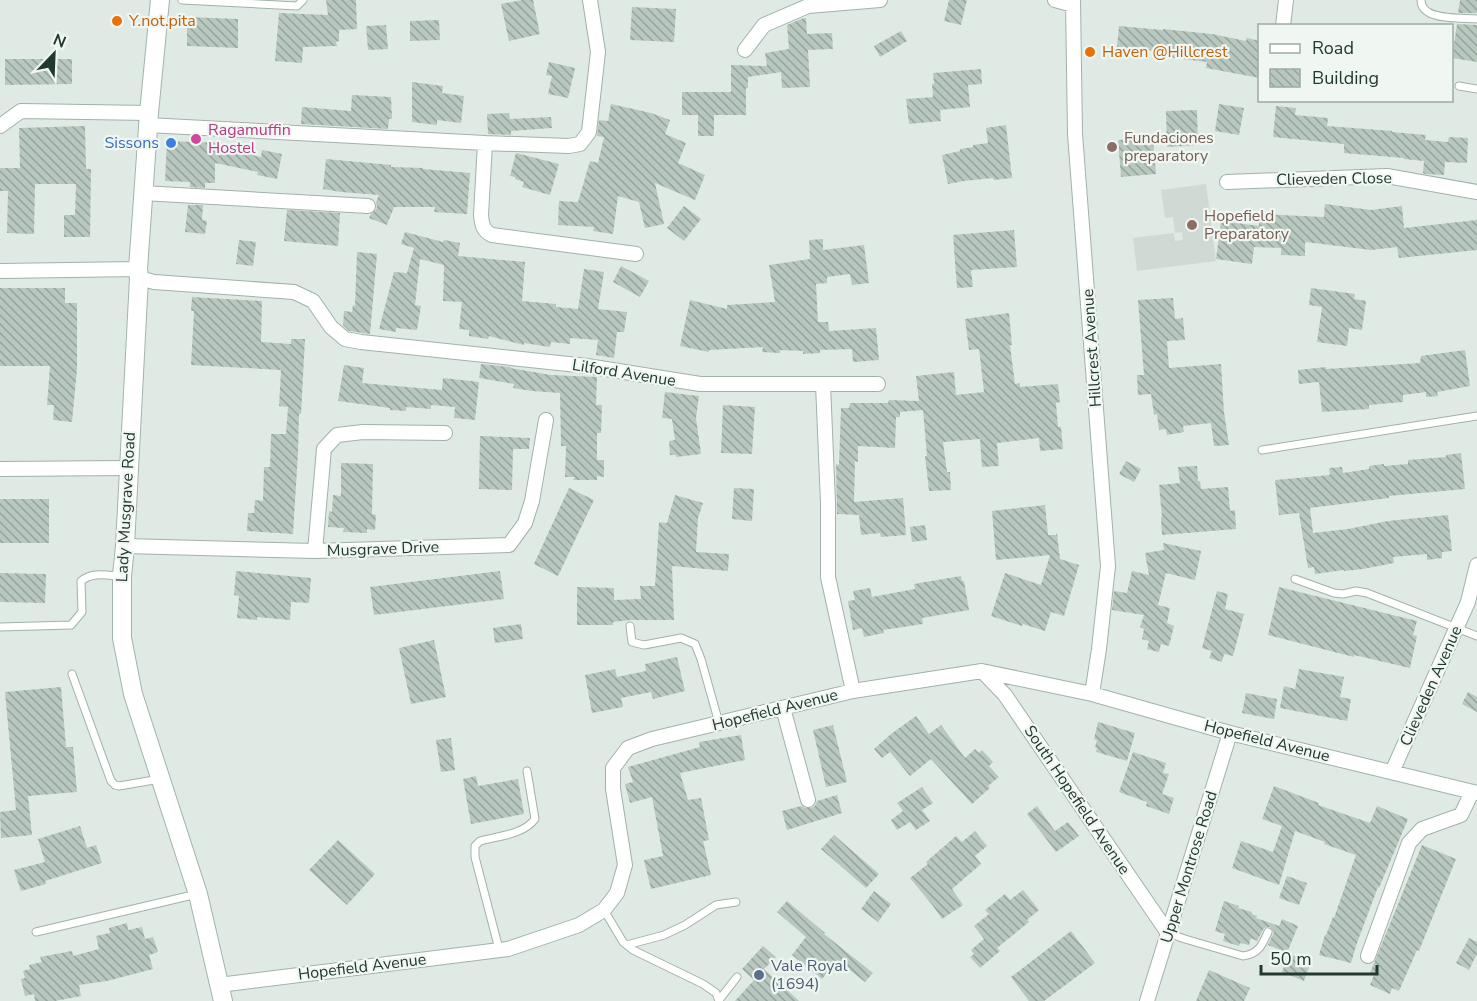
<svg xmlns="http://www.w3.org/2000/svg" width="1477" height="1001" font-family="'Nunito Sans',sans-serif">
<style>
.built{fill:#cedad3}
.building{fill:url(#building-back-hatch)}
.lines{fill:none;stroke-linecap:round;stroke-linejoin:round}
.service-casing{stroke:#a3b1aa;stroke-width:9}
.minor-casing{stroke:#a3b1aa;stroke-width:16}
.secondary-casing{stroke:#a0b5aa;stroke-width:20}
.service{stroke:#fff;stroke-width:7}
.minor{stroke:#fff;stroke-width:14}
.secondary{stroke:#fff;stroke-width:18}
.food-dot{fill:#e8710a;stroke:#f0f7f2;stroke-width:2}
.hotel-dot{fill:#d1479c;stroke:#f0f7f2;stroke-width:2}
.shop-dot{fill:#3f7fe0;stroke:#f0f7f2;stroke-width:2}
.education-dot{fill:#8d6e63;stroke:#f0f7f2;stroke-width:2}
.service-dot{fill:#5c6f8a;stroke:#f0f7f2;stroke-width:2}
.labels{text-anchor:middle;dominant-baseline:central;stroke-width:4.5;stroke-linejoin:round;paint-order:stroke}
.food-label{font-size:16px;fill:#c56008;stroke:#f0f7f2;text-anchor:start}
.hotel-label{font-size:16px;fill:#b23c85;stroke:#f0f7f2;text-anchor:start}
.education-label{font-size:16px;fill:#785e54;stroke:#f0f7f2;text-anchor:start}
.shop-label{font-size:16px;fill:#366cbe;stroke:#f0f7f2;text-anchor:end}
.street-label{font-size:16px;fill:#22392f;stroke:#f0f7f2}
.service-label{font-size:16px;fill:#4e5e75;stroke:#f0f7f2;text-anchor:start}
</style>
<defs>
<pattern id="building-back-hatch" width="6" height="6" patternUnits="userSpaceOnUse" patternTransform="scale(1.5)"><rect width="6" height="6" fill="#b8c8bf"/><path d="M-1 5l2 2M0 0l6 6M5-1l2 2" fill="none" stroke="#95a39c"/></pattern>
</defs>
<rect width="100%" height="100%" fill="#e0eae4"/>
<path class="built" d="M1206 184 1216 261 1137 271 1133 238 1174 233 1175 241 1183 240 1182 232 1175 233 1173 217 1165 218 1161 190Z"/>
<path class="building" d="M326 0H356L357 29 339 30V41L336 42 337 46 303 47 302 63 275 61 279 13 328 15Z
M522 0H533L540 34 509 41 501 4Z
M949 0H967L961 25 944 21Z
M1460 0H1477V13H1458Z
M632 7 676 9 674 42 630 40Z
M187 17 238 19V48L187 46Z
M806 18 807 34 832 33 833 49 808 50 810 87 782 88 781 72 748 77V88H746V115H714V136H698V115H682V92H731V65L767 66 765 53 789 49 787 25 801 19Z
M439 20 440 40 410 41V21Z
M1457 24 1477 25V62L1452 58Z
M386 25 388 49 368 50 366 26Z
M1119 26 1163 30V29L1212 34 1246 41 1247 38 1260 41V78L1206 68 1207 62 1159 56 1160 52 1117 47Z
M901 31 907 41 880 57 874 46Z
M5 59H72V84L5 85Z
M549 62 575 68 568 98 548 94 552 76 546 75Z
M981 69 982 84 968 85 970 107 940 110 941 121 909 124 906 99 933 97 932 84H934L933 73Z
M412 82 443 86 442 93 464 96 461 123 437 120V125L412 122Z
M352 95 391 97 392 119H389L388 129 301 124 302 107 351 111Z
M611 104 651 113 670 120 665 134 686 143 678 163 705 175 695 200 655 183 664 224 645 228 639 202 618 196 613 234 593 231 594 227 558 225 559 201 578 202 590 161 598 163 604 137 597 136 599 120 608 121Z
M1219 104 1244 108 1239 135 1215 131Z
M1276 106 1296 108 1295 115 1328 118 1327 126 1392 131V132L1426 135 1425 140 1448 142 1449 137 1468 138 1467 163 1445 162 1444 175 1425 174 1423 173 1424 161 1404 159V158L1344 153V144L1273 137Z
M1197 110 1198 145 1167 147 1166 111Z
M509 113 510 119 551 117 552 128 511 131V135L488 134 487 114Z
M1006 125 1012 178 994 180 993 178 964 181 948 184 942 155 960 151V149L973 147V145L988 143 986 128Z
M85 126 86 169H91L90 237H64V215H75L76 184H35L34 234 7 233 8 191H0V168H20L19 128Z
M1153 138 1156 174 1121 177 1118 140Z
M167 141 222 143V148L261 157 262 150 282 154 277 179 257 175 258 172 215 163V183H205V188L190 187V182L165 181Z
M516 153 559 164 550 195 522 187 524 182 515 179V177L510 176Z
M326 159 391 165V167L423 168V169L470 173 467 214 434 212 435 207H394L387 225 369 218 371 214 376 210 377 206 376 202 379 195 341 192 323 189Z
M1325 204 1371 210 1402 206 1404 228 1477 220V250L1399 258 1397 247 1371 250 1305 242V256L1281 255V248L1254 247 1252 264 1216 259 1221 221 1259 226V214L1324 217Z
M188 205H203L202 220 207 221 205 234 185 232Z
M684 206 701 219 684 241 667 228Z
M287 210 340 213 338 246 284 241Z
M1014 230 1017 267 971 270 973 287 957 288 953 235Z
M405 232 443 242 444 240 460 243 458 256 525 262 522 301 556 304V307L578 309 584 269 604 272 598 309 627 312 624 332H617L614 358 596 355 598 340 570 338V344L551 342 550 347 524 343V345L489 336 488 339 469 336V330L459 329 462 302 443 301 444 265 420 259 415 305 421 306 417 330 396 328V332L379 329 394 272 407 273 414 248 401 244Z
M823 239V250L864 245 869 283 852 285 850 274 827 277V283L816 284 818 322H828L829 331 876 328 879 360 853 362 852 349 820 350V353L803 354V351L780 350V353L762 352 763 347 709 350V352L680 346 690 300 727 309V305L775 302 769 265 810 259 809 240Z
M239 240 256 242 253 266 236 264Z
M357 252 377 254 370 334 349 331 343 325 344 311 352 312 353 305 355 306Z
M621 266 649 281 640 297 613 282Z
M0 288H65V303H77V369L72 422 53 420 54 405H47L50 366H0Z
M1311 288 1355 294 1354 299 1366 301 1362 330 1349 328 1347 346 1317 342 1322 307 1309 305Z
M192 297 262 301 261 342 291 344V339H305L301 414H299L298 453 293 534 247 531 248 513H254L255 500 263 501 264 467H270L271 434H286L288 407 279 406 281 370 191 365 194 311H191Z
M1173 298 1175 319 1183 318 1185 340 1167 341 1169 368 1221 364 1224 412 1229 445 1214 446 1211 423 1183 426 1184 432 1167 435 1166 429 1159 430 1157 414 1154 415 1151 394 1138 395 1137 375H1144L1138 300Z
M1009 313 1012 345H1010L1015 384 1020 383V387L1058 384 1060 402 1056 403 1058 427H1061L1063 449 1040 451 1039 438 997 443 999 466 982 467 980 439 943 442 947 472H950L951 490 929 491 925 456H927L923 410 900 412V417H896L895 448 858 446V462L855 461 854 502 903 498 906 535 881 537 880 533 861 535 859 515 837 514 836 464 839 465 841 408H849L850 403H888L889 400 919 401 916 376 954 372 956 395 984 392 979 349 969 350 965 319Z
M1465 350 1470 386 1437 392 1438 396 1426 397V392L1403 395V402L1369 405V409L1322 412 1319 382 1299 384 1298 370 1326 367V369L1420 363 1421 356Z
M481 364 511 367 510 368 551 375 597 377 596 405H602L601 433H597V460H604V477L597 476V480H573L575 477H565L566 446H561L560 393 532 391 513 388 514 384 479 378Z
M344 365 364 368 362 383 442 390 443 378 479 382 475 420 454 418 455 407 431 405V409L406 407V411L390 410V408L338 401Z
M665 392 699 396 696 418 701 454 676 457V455H670L669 441 675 440 672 419 662 418Z
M723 405 755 407 752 454 721 453Z
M480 436 530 438 529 449H513L512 490 479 489Z
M1461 453 1465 489 1389 496V498L1310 508 1313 533 1348 529 1388 521 1448 515 1452 551 1442 552V558L1427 560V554L1393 557 1394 563 1363 569 1344 571V570L1315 574 1314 567 1308 568 1299 513 1279 515 1275 480 1330 475 1329 468 1342 467 1343 473 1369 469V466L1384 464V466L1408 464V460L1446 457V455Z
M1126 461 1141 469 1134 482 1119 474Z
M341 463 373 464 372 514 376 515 375 530 367 529V533L343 532 344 528 328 527 329 511 332 512 333 495 341 496Z
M1197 466 1198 481H1200L1201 489 1228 487 1230 511 1235 510 1236 529 1162 535 1161 517H1162L1159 485 1180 483 1178 467Z
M569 488 594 500 558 576 534 564Z
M734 488 754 489 752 521 732 519Z
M675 495 703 503 698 518 696 552 729 554 728 571 672 566 674 620H630L613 622V625H577V587L614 588V600L641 599 640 586H655L659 522 667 523Z
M0 499H49V543H0Z
M1045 505 1048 535H1056L1057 533 1060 559 1079 565 1064 616 1051 612 1045 631 1023 624 1022 626 991 616 1005 573 1041 585 1050 555 996 560 992 511Z
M925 525 927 540 912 542 910 527Z
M1163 543 1201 551 1195 580 1166 573 1158 605 1170 608 1167 623 1174 626 1169 646 1161 644 1159 652 1147 649 1149 641 1142 639 1144 629 1140 627 1144 615 1112 610 1114 591 1127 593 1132 571 1149 575 1145 553 1164 550Z
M236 571 311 578 309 603 291 602 290 620 257 617V620L237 618 239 596 234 595Z
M500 571 504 599 374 615 370 587Z
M0 573 46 574 45 603 0 602Z
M961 576 962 581H964L969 610 922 618 923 624 883 630 884 633 864 637 862 628 853 630 848 601 855 600 853 591 870 588 872 597 915 589 914 584Z
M1279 587 1417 621 1413 635 1417 636 1410 668 1354 655V657L1268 635Z
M1217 591 1228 594 1225 609 1244 614 1233 656 1224 654 1222 662 1209 658 1212 651 1202 648Z
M521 624 523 639 495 643 493 628Z
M434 640 446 697 411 704 399 648Z
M677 657 685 691 653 699 651 692 621 698 623 707 592 713 585 675 615 669 617 677 646 671 645 664Z
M1299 669 1344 677 1340 697 1351 699 1347 721 1280 708 1284 686 1295 689Z
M61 687 66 747H73L77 792 28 796 32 835 1 838 0 812 16 810 5 692Z
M1468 692 1477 697V712L1462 704Z
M1246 693 1277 699 1274 719 1242 713Z
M916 716 929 734 941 725 965 758 975 749 979 753 982 750 993 762 989 766 999 777 988 786 990 788 972 804 931 759 910 776 890 752 882 758 874 749 891 734Z
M1098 722 1135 733 1127 761 1096 752 1097 748 1095 747 1097 740 1094 739Z
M833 725 847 782 826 787 813 730Z
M741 735 745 760 680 773 688 800 701 798 709 840 703 841 711 875 651 889 644 860 663 856 652 797 630 803 625 784 633 782 628 767 700 747 699 742Z
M451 738 455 770 441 772 436 740Z
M1133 752 1166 763 1163 773 1169 774 1162 794 1174 798 1169 814 1146 806 1147 802 1119 792Z
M476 776 478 786 518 779 524 814 471 824 463 779Z
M1274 786 1319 803 1318 805 1370 823 1377 806 1408 819 1379 888 1378 887 1357 943 1351 963 1319 955 1325 935H1326L1333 917 1334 918 1356 855 1324 844 1325 842 1295 831 1279 885 1232 868 1241 841 1273 852 1282 826 1262 819Z
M922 787 933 803 922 810 930 821 916 830 910 822 897 830 891 820 903 811 897 803Z
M837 795 842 813 787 830 782 811 801 806 805 808H811L815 806 817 801Z
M1037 806 1055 831 1068 822 1079 836 1056 852 1027 814Z
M80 826 87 848 96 845 102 863 45 881 46 884 21 891 14 870 45 862 38 839Z
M975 831 987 846 975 856 981 864 952 889 963 905 942 919 933 906 910 878 928 864 926 862 956 836 962 842Z
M834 835 879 874 866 888 821 849Z
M338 840 375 874 347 905 309 870Z
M1422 845 1456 859 1419 951 1417 950 1399 991 1392 988 1390 994 1370 985 1374 975 1370 973Z
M1287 876 1307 883 1299 905 1279 898Z
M1023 890 1039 910 1027 920 1029 922 997 948 1000 951 980 968 970 957 974 954 971 950 984 939 974 926 989 914 985 910 1005 894 1010 900Z
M874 891 891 904 878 922 861 909Z
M787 901 825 933 824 934 873 973 865 982 837 960 822 979 792 955 806 937 777 912Z
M1224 901 1239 906 1238 908 1252 912V914L1257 916 1256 918 1279 926 1282 919 1298 926 1287 953 1268 945 1274 932 1270 927 1264 928 1257 941 1251 938 1249 945 1240 943 1239 946 1223 941 1225 934 1215 931Z
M127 923 128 930 142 927 145 939 153 937 158 952 149 955 153 969 107 981 79 985 81 996 55 1001H35L34 994 25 996 21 979 25 978 23 971 30 969 29 965 42 962 40 957 72 951 73 956 99 949 96 936 110 933 109 928Z
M1071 931 1095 963 1044 1001H1029L1011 977Z
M1469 938 1477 942V954L1469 970 1456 963Z
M763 946 776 957 764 969 799 1001H735L754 980 742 969Z
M1289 954 1311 962 1304 981 1282 972Z
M1209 970 1250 988 1244 1001H1196Z"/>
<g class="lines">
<g class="service-casing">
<path id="service" d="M182 0 297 6 303 0
M1421 0C1421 5 1423 9 1428 12 1438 19 1464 18 1477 19
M1459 86 1477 89
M1262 450 1477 416
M1295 579 1334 593 1343 594 1356 591 1367 593 1477 636
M630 626 632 642 644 645 681 638 695 644 701 659 719 723
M0 627 71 625 82 612 81 581C92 572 105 575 120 576
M72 674 111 781 115 785 119 786 160 779
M604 910 623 942 633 950 703 984 716 993 719 1001
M36 932 197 894
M1168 933 1185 939 1243 956C1259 954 1262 945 1268 932
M627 945 664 935 685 925 716 905 736 902
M499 949 475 857V846L480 841C498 836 523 835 535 819L527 771
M719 1000 737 977"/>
</g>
<g class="minor-casing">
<path id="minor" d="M1055 0 1073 5
M1073 0 1075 134 1108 566 1099 649 1092 694
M1283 26 1286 0
M745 50 764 25 808 6 880 0
M148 125 485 143 569 146 580 144 589 132 598 52 590 0
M0 126 21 111 149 113
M485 143 481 215C482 225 483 231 492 235L636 254
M1227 182 1387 176 1477 192
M143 193 368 206
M0 271 138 269
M139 278 154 282 294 292 313 301 331 327 345 339 361 342 587 366 700 384H823L828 503V577L853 691
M823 384H878
M0 469 128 468
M125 546 315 551 509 545 525 523 532 501 546 420
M315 551 324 449 337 435 363 432 445 433
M982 671 1005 695 1168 933
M783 708 808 800
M1392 772 1468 602 1477 565
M1368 956 1409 843 1422 829 1461 815 1472 792
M219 985 508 949 579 925 604 910 617 893 625 865 613 789V768L628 748 652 739 853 691 982 671 1092 694 1230 733 1477 793
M1147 1001 1230 733"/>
</g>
<g class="secondary-casing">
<path id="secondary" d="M160 0 149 113 138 269 139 278 125 546 122 576V638L133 694 198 894 223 1001"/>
</g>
<use href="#service" class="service"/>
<use href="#minor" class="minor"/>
<use href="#secondary" class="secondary"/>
</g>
<g class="food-dot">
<circle cx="117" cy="21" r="6"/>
<circle cx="1090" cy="52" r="6"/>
</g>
<circle class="hotel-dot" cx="196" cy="139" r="6"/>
<circle class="shop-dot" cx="171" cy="143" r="6"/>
<g class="education-dot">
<circle cx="1112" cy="147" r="6"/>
<circle cx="1192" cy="225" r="6"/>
</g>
<circle class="service-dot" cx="759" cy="975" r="6"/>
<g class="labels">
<g class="food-label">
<text x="129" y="21">Y.not.pita</text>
<text x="1102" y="52">Haven @Hillcrest</text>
</g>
<g class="hotel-label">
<text x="208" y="130">Ragamuffin<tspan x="208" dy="18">Hostel</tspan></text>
</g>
<g class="education-label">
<text x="1124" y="138">Fundaciones<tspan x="1124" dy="18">preparatory</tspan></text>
<text x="1204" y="216">Hopefield<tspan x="1204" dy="18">Preparatory</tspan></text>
</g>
<g class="shop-label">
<text x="159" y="143">Sissons</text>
</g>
<g class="street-label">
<text transform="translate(1334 179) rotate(-1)">Clieveden Close</text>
<text transform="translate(1092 348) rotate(-94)">Hillcrest Avenue</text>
<text transform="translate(624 373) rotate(9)">Lilford Avenue</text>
<text transform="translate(126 507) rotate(-87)">Lady Musgrave Road</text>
<text transform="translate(383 549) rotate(-2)">Musgrave Drive</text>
<text transform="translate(1431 686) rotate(-66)">Clieveden Avenue</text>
<text transform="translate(775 710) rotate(-14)">Hopefield Avenue</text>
<text transform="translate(1267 741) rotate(14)">Hopefield Avenue</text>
<text transform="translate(1077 800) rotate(56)">South Hopefield Avenue</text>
<text transform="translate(1189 867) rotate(-73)">Upper Montrose Road</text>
<text transform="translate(362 967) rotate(-7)">Hopefield Avenue</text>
</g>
<g class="service-label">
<text x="771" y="966">Vale Royal<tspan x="771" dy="18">(1694)</tspan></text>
</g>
</g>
<rect x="1258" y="24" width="195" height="78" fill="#f0f7f2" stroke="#9eaba4" stroke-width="1.5"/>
<rect x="1270" y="44" width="30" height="9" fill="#ffffff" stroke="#9eaba4" stroke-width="1.5"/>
<text x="1312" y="54" font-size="18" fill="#22392f">Road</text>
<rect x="1270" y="69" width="30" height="18" fill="url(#building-back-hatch)" stroke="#9eaba4" stroke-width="1.5"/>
<text x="1312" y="84" font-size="18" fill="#22392f">Building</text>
<g transform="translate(54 54) rotate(23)" stroke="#f0f7f2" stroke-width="4.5" paint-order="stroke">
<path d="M0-4.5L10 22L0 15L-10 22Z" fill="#22392f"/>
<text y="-9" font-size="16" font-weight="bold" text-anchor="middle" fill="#22392f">N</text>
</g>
<path d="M1261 965v9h116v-9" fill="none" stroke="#22392f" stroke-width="3"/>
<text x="1270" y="965" font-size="18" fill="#22392f" stroke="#f0f7f2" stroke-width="4.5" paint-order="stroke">50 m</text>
</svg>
